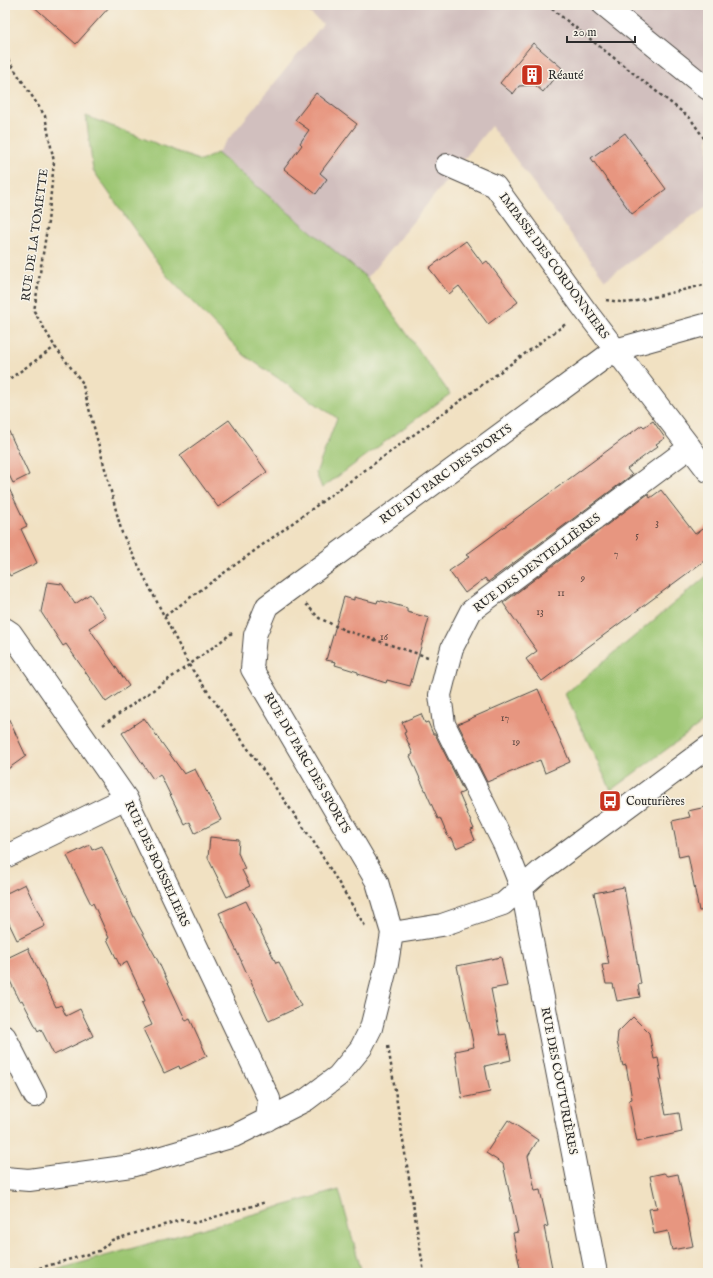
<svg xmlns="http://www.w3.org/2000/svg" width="713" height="1278" font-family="'IM FELL English',serif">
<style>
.industrial{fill:#d1bfbe}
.green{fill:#9cc672;stroke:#64784e}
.building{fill:#e79680}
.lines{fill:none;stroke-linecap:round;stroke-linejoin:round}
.minor-casing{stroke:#494642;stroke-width:24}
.path{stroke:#494642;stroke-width:2.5;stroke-dasharray:3 3;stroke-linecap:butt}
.minor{stroke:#fff;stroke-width:22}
.labels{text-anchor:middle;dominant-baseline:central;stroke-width:3;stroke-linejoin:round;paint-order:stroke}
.number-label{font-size:10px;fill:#5a4640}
.poi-label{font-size:12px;fill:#2b2b2b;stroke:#f7f3e8;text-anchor:start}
.street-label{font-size:12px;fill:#2b2b2b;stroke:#f7f3e8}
</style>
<rect width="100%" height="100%" fill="#f7f3e8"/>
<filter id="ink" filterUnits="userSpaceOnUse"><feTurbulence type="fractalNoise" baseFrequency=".025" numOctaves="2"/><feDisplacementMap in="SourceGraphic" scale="8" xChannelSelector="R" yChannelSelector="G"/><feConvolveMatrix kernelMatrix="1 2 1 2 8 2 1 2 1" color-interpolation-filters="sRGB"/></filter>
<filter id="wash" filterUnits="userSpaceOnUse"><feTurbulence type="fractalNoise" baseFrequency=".012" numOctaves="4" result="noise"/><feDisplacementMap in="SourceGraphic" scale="16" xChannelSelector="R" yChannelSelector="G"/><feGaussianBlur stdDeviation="0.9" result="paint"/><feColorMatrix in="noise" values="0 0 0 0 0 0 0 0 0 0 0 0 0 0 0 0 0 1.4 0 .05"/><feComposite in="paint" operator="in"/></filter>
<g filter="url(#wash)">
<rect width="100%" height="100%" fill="#f1e1c2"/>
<path class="industrial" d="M300 5H708V206L605 280 491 126 367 278 217 153 323 24Z"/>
<path class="green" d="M86 116 201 161 217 153 367 278 450 394 322 488 316 473 337 418 244 355 167 276 93 170Z
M708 575V719L611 790 565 694Z
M339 1190 362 1273H45Z"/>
<g id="blocks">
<path class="building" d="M32 5H111L76 44Z
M533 43 562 68 543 92 535 85 519 86 513 94 500 83Z
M316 93 357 124 320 173 327 179 316 194 284 169 302 145 300 143 309 130 295 120Z
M625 133 666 189 632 214 591 158Z
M466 241 483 264 487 261 518 302 488 324 459 286 449 294 429 268Z
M229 420 267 472 218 507 180 455Z
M653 421 665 438 656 444 658 446 627 469 632 475 488 582 485 578 465 593 449 571 469 557 466 555 642 425 644 427Z
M5 423 29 475 13 483 5 467Z
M5 480 27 526 21 529 37 563 10 576 5 566Z
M661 490 695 534 708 525V558L542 681 526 659 537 651 503 603 648 494 650 498Z
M47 582 62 584 75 604 90 594 106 617 89 628 129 686 106 702 66 644 63 646 41 612Z
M344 597 354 600V597L377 603 378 600 407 608V612L429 618 410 686 387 680 386 683 358 674V672L335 665 336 662 326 660Z
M538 689 570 762 545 773 540 760 487 782 458 724Z
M5 711 26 756 5 771Z
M421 714 425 723 428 722 433 734H435L464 792 459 794 474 829 471 830 475 840 456 848 452 838 449 839 440 818 438 819 410 756 413 754 404 733 406 732 402 722Z
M144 718 184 774 195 769 221 820 195 833 190 822 185 825 160 774 153 779 122 733Z
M706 807 708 817V910L699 911 688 855 679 857 672 821 690 817 688 811Z
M210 837 239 840 238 853 245 869 242 870 250 886 227 897 208 858Z
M90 845 92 850 102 846 134 917 158 961 186 1021 190 1019 207 1056 180 1069 179 1066 164 1073 143 1029 152 1025 142 1003 145 1001 127 962 120 966 107 939 109 938 93 903 91 904 67 856Z
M25 884 45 926 17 940 5 915V894Z
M624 887 641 984 638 985 640 997 617 1001 613 984H606L602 965 609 964 594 893Z
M246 901 276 963 279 962 301 1006 269 1021 219 913Z
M28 948 56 1007 61 1005 66 1016 80 1009 93 1036 54 1055 41 1029 38 1031 22 1000 20 1001 5 971V959Z
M501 957 507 986 491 989 500 1035 506 1034 511 1060 485 1066 490 1092 462 1098 455 1051 474 1047 457 966Z
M633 1017 649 1033 654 1059 658 1058 662 1080H659L666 1115 679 1113 682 1132 637 1142 629 1100 632 1099 626 1065 623 1066 617 1042 618 1032Z
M508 1120 538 1140 528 1156 535 1191 540 1190 548 1226 544 1227 553 1273H521L513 1233 518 1232 503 1164 486 1153Z
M664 1173 668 1176 678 1174 693 1246 672 1250 668 1231 654 1234 649 1209 657 1208 650 1176Z"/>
</g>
</g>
<g filter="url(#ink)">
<use href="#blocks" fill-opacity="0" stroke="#494642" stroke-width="1"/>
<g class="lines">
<g class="minor-casing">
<path id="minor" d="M604 5 708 89
M447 165 495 186 585 310 708 471
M5 629 11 633 126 798 269 1099 267 1120
M5 857 126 798
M392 933 442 925 503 904 542 870 708 747
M5 1037 35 1096
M5 1178 29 1180 131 1166 234 1136 306 1100 338 1076 361 1048 371 1028 387 964 392 933 377 882 252 669 255 635 267 606 615 350 708 324
M596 1273 522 889 505 846 444 724 440 695 448 663 452 648 471 611 690 447"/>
</g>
<path class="path" d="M547 5 690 118 708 144
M5 55 45 116 54 162 48 222 34 311 55 347 82 382 122 533 189 665 313 841 365 926
M708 259 706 261 708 267
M606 300 628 303 708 284
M5 382 55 347
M306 604 319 618 344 630 428 657
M165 616 567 323
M103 725 189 665 232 633
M388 1046 424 1273
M22 1273 99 1251 112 1240 181 1220 194 1223 266 1202"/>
<use href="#minor" class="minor"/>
</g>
</g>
<defs>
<g id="building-square" transform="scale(1.15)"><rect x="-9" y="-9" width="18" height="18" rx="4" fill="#c8321e" stroke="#f7f3e8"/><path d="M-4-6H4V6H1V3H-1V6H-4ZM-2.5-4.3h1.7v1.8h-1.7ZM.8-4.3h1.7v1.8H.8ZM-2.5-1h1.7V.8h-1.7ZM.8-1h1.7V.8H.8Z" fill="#fff"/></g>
<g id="bus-square" transform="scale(1.15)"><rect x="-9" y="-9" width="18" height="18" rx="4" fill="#c8321e" stroke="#f7f3e8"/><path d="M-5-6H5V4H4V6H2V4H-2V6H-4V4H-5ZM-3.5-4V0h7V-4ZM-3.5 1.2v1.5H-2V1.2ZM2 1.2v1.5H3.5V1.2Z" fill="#fff"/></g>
</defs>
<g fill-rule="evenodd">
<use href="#building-square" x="532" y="75"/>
<use href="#bus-square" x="610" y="801"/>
</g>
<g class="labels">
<g class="number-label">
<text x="657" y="523">3</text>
<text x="637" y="535">5</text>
<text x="616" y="554">7</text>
<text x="583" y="578">9</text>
<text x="561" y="593">11</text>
<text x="540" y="612">13</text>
<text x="384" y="637">16</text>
<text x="505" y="718">17</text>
<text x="516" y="742">19</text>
</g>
<g class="poi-label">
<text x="548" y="75">Réauté</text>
<text x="626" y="801">Couturières</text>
</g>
<g class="street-label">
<text transform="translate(35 235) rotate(-82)">RUE DE LA TOMETTE</text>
<text transform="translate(554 266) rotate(54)">IMPASSE DES CORDONNIERS</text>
<text transform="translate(446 474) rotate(-36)">RUE DU PARC DES SPORTS</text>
<text transform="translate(537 563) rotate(-37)">RUE DES DENTELLIÈRES</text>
<text transform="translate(307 763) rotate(60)">RUE DU PARC DES SPORTS</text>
<text transform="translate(157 864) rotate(65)">RUE DES BOISSELIERS</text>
<text transform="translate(559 1081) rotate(79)">RUE DES COUTURIÈRES</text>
</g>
</g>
<rect width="713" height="1278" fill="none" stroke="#f7f3e8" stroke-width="20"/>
<path d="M567 36v6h68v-6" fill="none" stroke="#2b2b2b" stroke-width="2"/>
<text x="573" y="36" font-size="12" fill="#2b2b2b" stroke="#f7f3e8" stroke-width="3" paint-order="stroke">20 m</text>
</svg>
